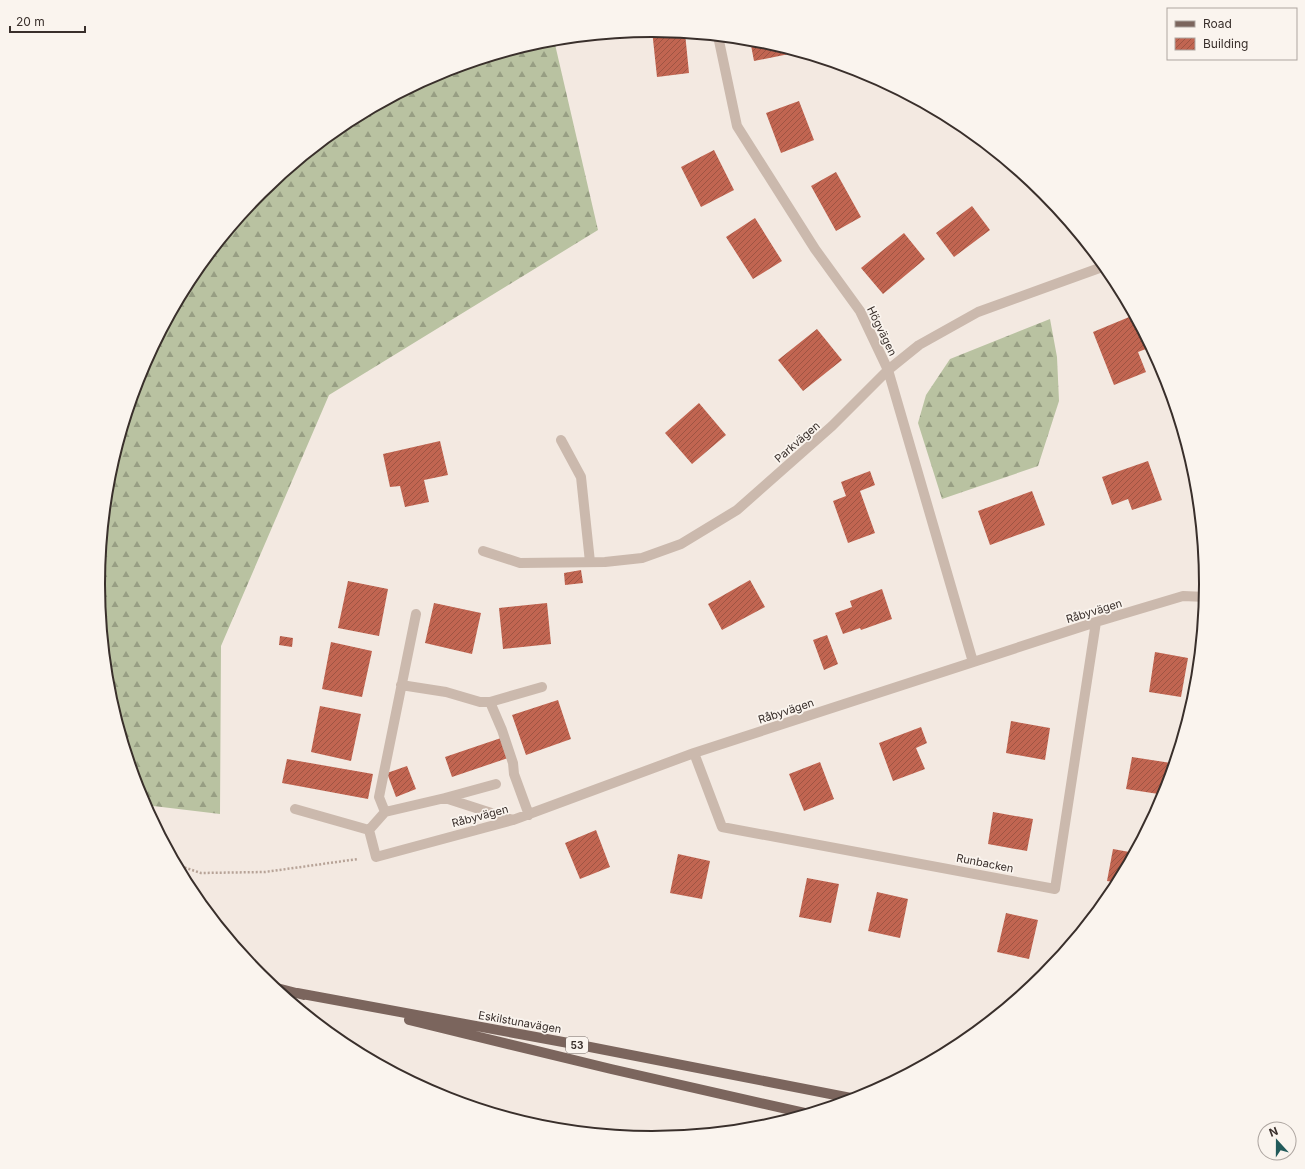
<svg xmlns="http://www.w3.org/2000/svg" width="1305" height="1169" font-family="Inter,sans-serif">
<style>
.forest{fill:url(#forest-firs)}
.building{fill:url(#building-hatch)}
.lines{fill:none;stroke-linecap:round;stroke-linejoin:round}
.path{stroke:#b7a397;stroke-width:2.5;stroke-dasharray:2 2;stroke-linecap:butt}
.minor{stroke:#cbb9ad;stroke-width:10}
.major{stroke:#7b655d;stroke-width:10}
.labels{text-anchor:middle;dominant-baseline:central;stroke-width:3.5;stroke-linejoin:round;paint-order:stroke}
.shield{fill:#faf4ee;stroke:#736a66;stroke-width:1}
.shield-label{font-size:10px;font-weight:bold;fill:#392f2b}
.street-label{font-size:11px;fill:#392f2b;stroke:#faf4ee}
.rim{fill:none;stroke:#392f2b;stroke-width:2}
</style>
<defs>
<pattern id="forest-firs" width="22" height="20" patternUnits="userSpaceOnUse"><rect width="22" height="20" fill="#b9c2a1"/><path d="M5 1l3.5 6h-7zM16 11l3.5 6h-7z" fill="#979e83"/></pattern>
<pattern id="building-hatch" width="6" height="6" patternUnits="userSpaceOnUse"><rect width="6" height="6" fill="#c16551"/><path d="M-1 1l2-2M0 6l6-6M5 7l2-2" fill="none" stroke="#9e5443"/></pattern>
</defs>
<rect width="100%" height="100%" fill="#f3e9e1"/>
<path class="forest" d="M554 40 598 230 329 395 221 646 220 814 145 805 140 796 109 692 98 584 109 476 140 372 192 276 261 192 345 123 441 72 545 41Z
M1050 319 1057 357 1059 401 1038 466 942 499 918 423 926 395 950 359Z"/>
<path class="building" d="M652 30 685 33 689 73 657 77Z
M750 40 761 41 788 49 789 54 754 61Z
M799 101 814 140 781 153 766 113Z
M953 120 961 124 964 126 962 128Z
M714 150 734 190 701 207 681 167Z
M836 172 861 217 836 231 811 186Z
M972 206 990 230 954 257 936 233Z
M755 218 782 261 753 279 726 237Z
M904 233 925 259 883 294 861 268Z
M1134 315 1151 347 1138 352 1146 372 1114 385 1093 332Z
M817 329 842 360 803 391 778 360Z
M699 403 726 435 692 464 665 433Z
M440 441 448 475 424 480 429 502 405 507 400 486 390 487 383 454Z
M1148 461 1162 500 1132 510 1128 499 1112 505 1102 477Z
M870 471 875 485 860 491 875 533 848 543 833 501 846 496 841 482Z
M1032 491 1045 525 990 545 978 511Z
M581 570 583 583 565 585 564 573Z
M750 580 765 607 722 630 708 604Z
M348 581 388 589 379 636 338 628Z
M882 589 892 619 861 630 860 628 843 634 835 613 852 607 850 601Z
M434 603 481 613 472 654 425 643Z
M547 603 551 644 503 649 499 608Z
M827 635 838 664 824 670 813 640Z
M280 636 293 638 292 647 279 645Z
M331 642 372 651 362 697 322 689Z
M1155 652 1188 658 1181 697 1149 692Z
M558 700 571 739 526 755 512 715Z
M320 706 361 714 351 761 311 752Z
M1011 721 1050 728 1045 760 1006 753Z
M921 727 927 743 916 748 925 769 893 781 879 743Z
M501 738 508 758 452 777 445 757Z
M1132 757 1171 763 1165 795 1126 789Z
M287 759 373 774 368 799 282 783Z
M820 762 834 799 804 811 789 774Z
M407 766 416 789 396 797 387 773Z
M993 812 1033 819 1027 851 988 844Z
M596 830 610 867 580 879 565 843Z
M1113 849 1135 853 1119 883 1107 881Z
M678 854 710 861 702 899 670 893Z
M807 878 839 884 831 923 799 917Z
M877 892 908 899 900 938 868 931Z
M1006 913 1038 920 1029 959 997 952Z"/>
<g class="lines">
<path class="path" d="M177 865 201 873 265 872 358 859"/>
<path class="minor" d="M718 36 737 126 815 249 860 311 888 370 973 662
M561 440 581 477 590 562
M483 551 520 563 605 562 642 558 681 544 737 510 832 426 888 370 919 345 978 312 1105 266
M401 685 446 692 480 702H490L542 687
M490 702 502 730 513 763 514 774 529 815
M694 753 722 827 1055 889 1096 622
M445 798 496 784
M295 809 369 830 376 857 513 820 694 753 1096 622 1183 596 1206 597
M385 812 379 797 416 614
M369 830 385 812 445 798 513 820"/>
<path class="major" d="M273 987 304 995
M297 993 590 1047 856 1099
M409 1020 611 1069 809 1114"/>
</g>
<g class="labels">
<rect class="shield" x="566" y="1037" width="22" height="16" rx="3"/>
<g class="shield-label">
<text x="577" y="1045">53</text>
</g>
<g class="street-label">
<text transform="translate(882 331) rotate(64)">Högvägen</text>
<text transform="translate(797 442) rotate(-41)">Parkvägen</text>
<text transform="translate(1094 611) rotate(-17)">Råbyvägen</text>
<text transform="translate(786 711) rotate(-18)">Råbyvägen</text>
<text transform="translate(480 816) rotate(-15)">Råbyvägen</text>
<text transform="translate(985 863) rotate(11)">Runbacken</text>
<text transform="translate(520 1022) rotate(10)">Eskilstunavägen</text>
</g>
</g>
<path d="M0 0H1305V1169H0ZM105 584a547 547 0 1 1 1094 0a547 547 0 1 1-1094 0Z" fill="#faf4ee" fill-rule="evenodd"/>
<path class="rim" d="M105 584a547 547 0 1 1 1094 0a547 547 0 1 1-1094 0Z"/>
<rect x="1167" y="8" width="130" height="52" fill="#faf4ee" stroke="#ada5a0"/>
<rect x="1175" y="21" width="20" height="6" fill="#7b655d" stroke="#ada5a0"/>
<text x="1203" y="28" font-size="12" fill="#392f2b">Road</text>
<rect x="1175" y="38" width="20" height="12" fill="url(#building-hatch)" stroke="#ada5a0"/>
<text x="1203" y="48" font-size="12" fill="#392f2b">Building</text>
<g transform="translate(1277 1141) rotate(339)"><circle r="19" fill="#faf4ee" stroke="#ada5a0"/>
<path d="M0-3L7 15L0 10L-7 15Z" fill="#225a5a"/>
<text y="-6" font-size="11" font-weight="bold" text-anchor="middle" fill="#392f2b">N</text>
</g>
<path d="M10 26v6h75v-6" fill="none" stroke="#392f2b" stroke-width="2"/>
<text x="16" y="26" font-size="12" fill="#392f2b" stroke="#faf4ee" stroke-width="3" paint-order="stroke">20 m</text>
</svg>
